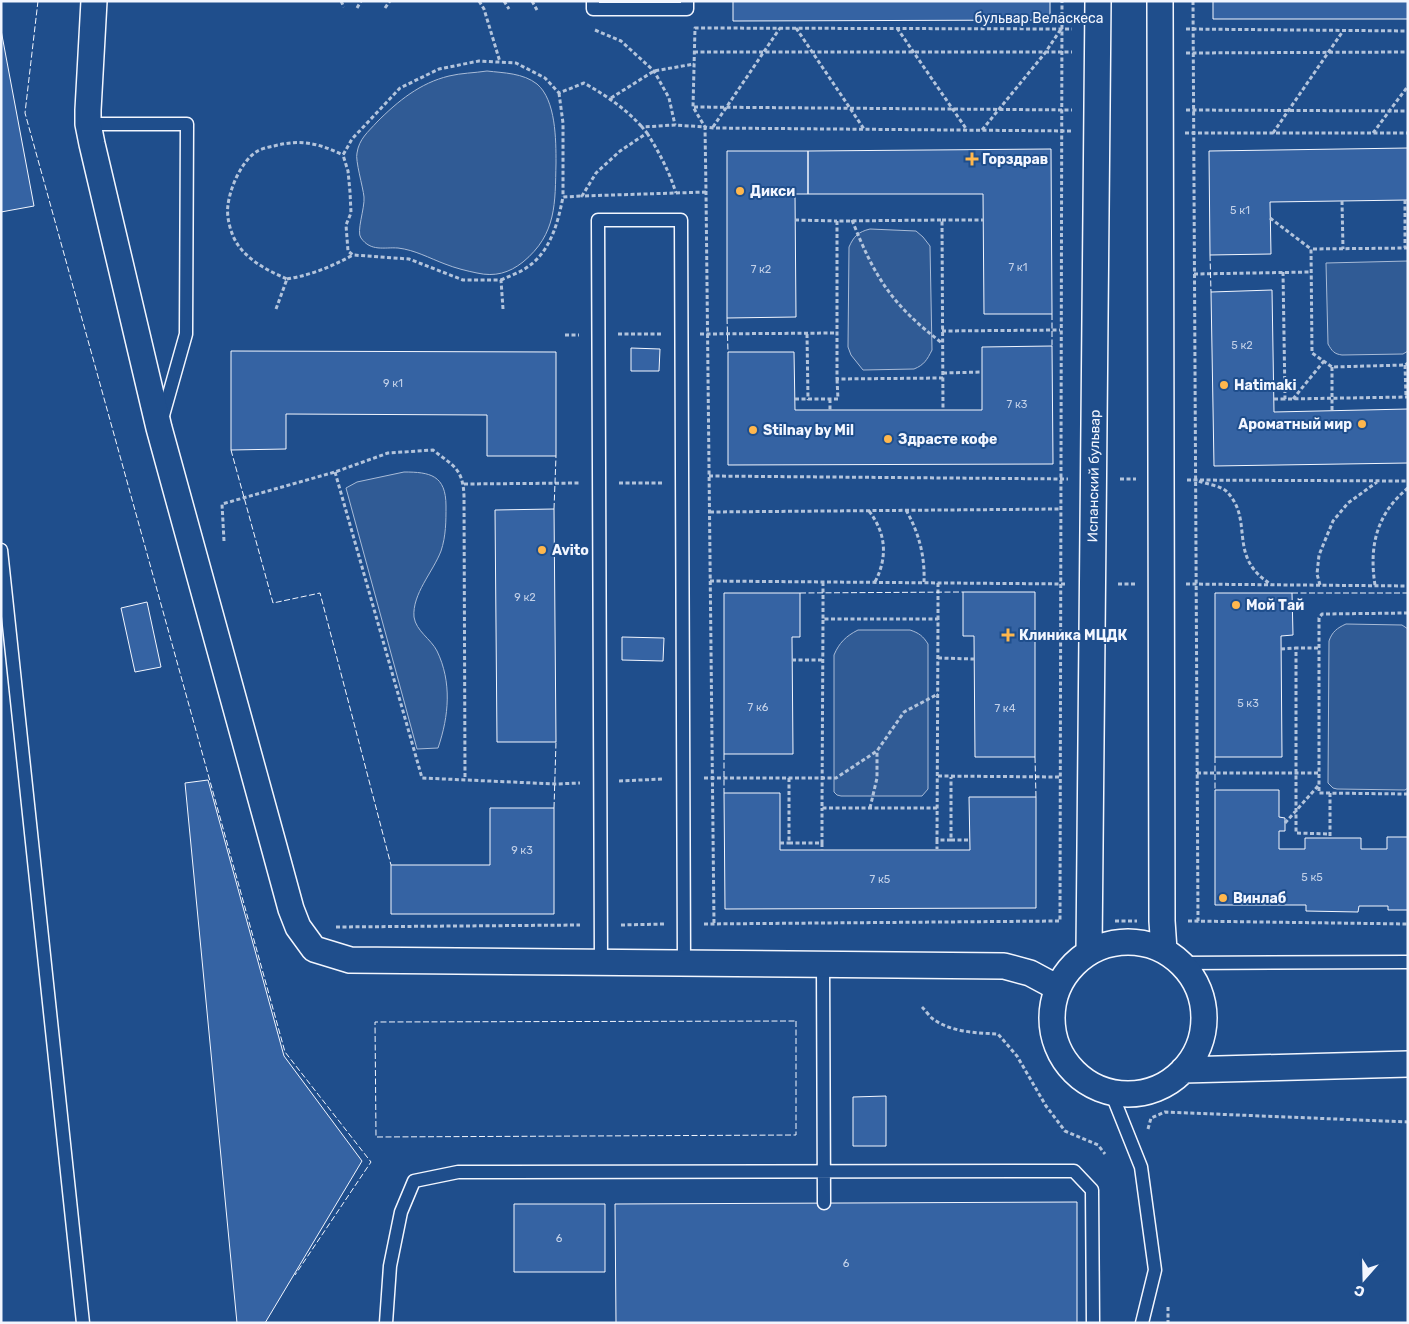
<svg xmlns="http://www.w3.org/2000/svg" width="1409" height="1324" font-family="Rubik,sans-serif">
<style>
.green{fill:#305b95;stroke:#a8bbd7}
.building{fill:#3563a3;stroke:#f2f6ff}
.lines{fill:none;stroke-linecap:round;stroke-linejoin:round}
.lane-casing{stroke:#f2f6ff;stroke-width:15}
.street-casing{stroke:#f2f6ff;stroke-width:28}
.path{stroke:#b3c4dc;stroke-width:3;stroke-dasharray:4 2.5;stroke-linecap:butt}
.lane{stroke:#1f4e8c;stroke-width:12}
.street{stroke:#1f4e8c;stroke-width:25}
.fence{stroke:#f2f6ff;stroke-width:1;stroke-dasharray:6 2.5;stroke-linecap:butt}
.poi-dot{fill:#ffb74d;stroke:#1f4e8c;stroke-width:2}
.labels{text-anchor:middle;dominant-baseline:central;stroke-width:4;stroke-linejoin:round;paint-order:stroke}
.number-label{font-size:11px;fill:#c3d1e8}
.street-label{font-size:14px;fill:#f2f6ff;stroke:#1f4e8c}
.poi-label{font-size:14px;font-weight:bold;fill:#f2f6ff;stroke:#1f4e8c;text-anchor:start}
</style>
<rect width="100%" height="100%" fill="#1f4e8c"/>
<path class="green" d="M487 71C504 73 523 73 537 84 556 100 556 140 556 163 555 203 557 234 523 262 509 273 495 277 477 273 467 271 455 268 445 264 429 258 415 250 398 248 384 247 371 252 361 238 356 232 365 208 364 197 363 187 355 160 357 153 359 139 368 132 377 122 398 101 420 83 449 76 461 73 474 73 487 71Z
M870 229 916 231 923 237 930 246 932 350C927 360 924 365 914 369L863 370 851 355 848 347 849 247C854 236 858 232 870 229Z
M1408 261V351L1403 354 1342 355C1334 354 1332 351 1328 344L1326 263Z
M404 472C430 472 446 475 446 506 446 521 446 536 441 551 433 572 412 594 414 617 416 631 431 639 437 651 452 682 449 716 438 748L417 749 346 488 357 482Z
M1346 624 1402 625 1408 629V788L1405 790 1337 789 1333 788 1328 783 1329 641C1332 632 1337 628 1346 624Z
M858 630H910C919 633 923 636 928 644V789L922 796H841L837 795 834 792V655C839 643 846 636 858 630Z"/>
<path class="building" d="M733 1H1050V20L733 21Z
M1213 1H1408V19H1213Z
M1 30 34 206 1 212Z
M1408 148V200L1270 202 1271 254 1210 255 1209 151Z
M1051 149 1052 314H984L983 194H808V151Z
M727 151H808V194H795L796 317 727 318Z
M1272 290 1274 412 1408 409V463L1214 466 1211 292Z
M1052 346 1053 464 728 465V352H794L795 410H982V347Z
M631 348 660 349 659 371H631Z
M231 351 556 352V456H487V415L286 414V449L231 450Z
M554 509 556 742H497L495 510Z
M963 592H1035V757H975L974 636H963Z
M724 593H800V637H792L793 754H724Z
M1215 593H1292L1293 635 1281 636 1282 757H1215Z
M147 602 161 667 135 672 121 608Z
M622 637 664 638 663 661 622 660Z
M208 780 284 1056 362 1161 265 1323H237L185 783Z
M1215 790H1279V817L1285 818V831H1279V849H1305V838H1361V849H1387V837H1408V910H1388V906H1359L1358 912 1306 911V905H1215Z
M724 793H780V850H970L969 797H1036V908L725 909Z
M490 808H554V914H391V865H490Z
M886 1096V1146H853V1097Z
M1077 1202V1323H616L615 1204Z
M514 1204H605V1272H514Z"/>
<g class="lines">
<g class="lane-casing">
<path id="lane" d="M593 1V9H687V1
M88 124H187L186 334 162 419
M1 550 83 1323
M601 962 598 220H681L684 963
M1181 963 1408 962
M823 964 824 1203
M1111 1092 1141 1167 1155 1270 1142 1323
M386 1323 390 1266 401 1212 414 1181 458 1172 1074 1171 1092 1190 1093 1323"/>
</g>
<g class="street-casing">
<path id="street" d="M94 1 88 110V124L92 144 159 428 273 843 291 909 298 927 314 949 350 960 1004 966 1030 973 1058 988
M1160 1 1162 921 1164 950
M1052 1018a76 76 0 1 1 152 0a76 76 0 1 1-152 0Z
M1089 952 1098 1
M1183 1070 1408 1064"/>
</g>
<path class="path" d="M341 1 344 7
M479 1 484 9 500 62
M504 1 509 9
M532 1 537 10
M1193 1 1198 921
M357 8 361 1
M385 8 390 1
M796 28 864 129
M897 28 967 130
M1186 29 1408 31
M595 30 621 41 654 71 669 98 675 125
M694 52H1072
M1186 53 1408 52
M559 93 563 123V197
M611 98 654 71 694 64
M694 107 1072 110
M1186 110 1408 111
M713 127 780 28
M982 130 1045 53 1061 29
M1071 131 713 128 705 127 693 107 695 28 1072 29
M647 133C659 152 669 171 676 193
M1185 133H1408
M1273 133 1343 31
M1373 133 1408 86
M706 192 582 196 596 173 620 151 647 133 642 127 675 125 705 127 706 192 714 924
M1405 200V248
M1342 201 1343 249
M1270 218 1311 249
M795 220 837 221
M852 220C875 278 892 305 942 343
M942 220H983
M1408 248 1311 249 1312 353 1332 367 1405 365 1408 363
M1283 272 1285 399 1408 397
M1194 274 1311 272
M287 279C311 275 331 267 353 255
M501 280C510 276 521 272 529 266 551 250 558 222 563 197L582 196
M276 309 287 279C269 271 250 262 238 245 231 235 226 217 228 205 230 188 241 162 256 152 260 149 268 147 274 146 301 139 318 143 343 155
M503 309 501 280H463L409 259 353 255 348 251 346 225 351 213 350 192 348 171 343 155 352 139 400 88 439 69 479 61 516 63 545 78 559 93 584 83C607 96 626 109 643 128
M942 331 1060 330
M618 334H662
M700 334 837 333
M807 334 808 399H838L837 379
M565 335H579
M1405 365 1406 397
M1332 367V411
M943 373 982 372
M943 378 837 379V221L942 220 943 410
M795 399H808
M830 399V410
M1274 399H1285
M1293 399 1324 361
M335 472 422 778 556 784 580 783
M709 476 1068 479
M1120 479H1136
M1187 480 1408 481
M1199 481C1206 484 1222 486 1227 492 1255 521 1226 557 1272 585
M619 483H663
M464 484 581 483
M906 510C919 533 925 556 924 582
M869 511C886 533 888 557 875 582
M710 512 1060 509
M224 541 222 504 335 472 388 453 433 450C453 466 463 468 464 496L465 779
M710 581 1067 584
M823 582V619
M938 583V619
M1118 584H1135
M1186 584 1408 586
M1320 585 1317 574 1319 555 1333 521 1348 503 1377 482
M1375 585C1369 547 1376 514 1408 488
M1408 613 1322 614 1319 618V793L1408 794
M1318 648H1296V833L1330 834
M1281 649 1296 648
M938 658 974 659
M792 660H823
M1197 773H1318
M938 776 1059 777
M704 778H836L877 751 904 712 938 694
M789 778V843H822V808
M619 781 663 779
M1330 793V838
M870 808 877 778V751
M937 808H822L823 619H938L937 840H951V777
M1285 823 1318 786
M937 840V849
M951 840H970
M780 843H789
M822 843V850
M1115 921H1137
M1188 921 1408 924
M704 924 1060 921 1062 1
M621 925 665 924
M336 927 580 925
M922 1007C925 1010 929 1016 933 1019 951 1032 976 1033 998 1034L1017 1056 1046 1106 1065 1131 1098 1145 1105 1154
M1148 1129 1151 1118 1165 1112 1408 1122
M1168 1307V1323"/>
<use href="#lane" class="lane"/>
<use href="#street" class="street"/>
<path class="fence" d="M38 1 25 113 285 1052 371 1162 295 1275
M1210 255 1211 292
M1052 314V346
M727 318 728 352
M231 450 273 603 320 593 391 865
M554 509 556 456
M800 593 963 592
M1292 593H1408
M724 754V793
M1035 757 1036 797
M1215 757V790
M554 808 556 742
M796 1021V1135L376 1137 375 1022Z"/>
</g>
<g class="poi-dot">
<path d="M969.5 151.5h5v5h5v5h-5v5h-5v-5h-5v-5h5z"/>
<circle cx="740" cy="191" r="5"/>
<circle cx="1224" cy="385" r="5"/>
<circle cx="1362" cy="424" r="5"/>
<circle cx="753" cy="430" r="5"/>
<circle cx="888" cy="439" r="5"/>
<circle cx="542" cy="550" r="5"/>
<circle cx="1236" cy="605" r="5"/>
<path d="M1005.5 627.5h5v5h5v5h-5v5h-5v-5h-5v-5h5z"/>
<circle cx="1223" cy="898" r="5"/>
</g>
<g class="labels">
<g class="number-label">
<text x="1240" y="210">5 к1</text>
<text x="1018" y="267">7 к1</text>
<text x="761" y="269">7 к2</text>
<text x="1242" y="345">5 к2</text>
<text x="393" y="383">9 к1</text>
<text x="1017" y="404">7 к3</text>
<text x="525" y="597">9 к2</text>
<text x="1248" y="703">5 к3</text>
<text x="758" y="707">7 к6</text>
<text x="1005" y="708">7 к4</text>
<text x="522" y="850">9 к3</text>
<text x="1312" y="877">5 к5</text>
<text x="880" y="879">7 к5</text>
<text x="559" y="1238">6</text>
<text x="846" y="1263">6</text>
</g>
<g class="street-label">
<text x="1039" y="18">бульвар Веласкеса</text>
<text transform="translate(1094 476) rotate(-89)">Испанский бульвар</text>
</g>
<g class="poi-label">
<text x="982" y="159">Горздрав</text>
<text x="750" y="191">Дикси</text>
<text x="1234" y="385">Hatimaki</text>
<text x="1352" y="424" text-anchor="end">Ароматный мир</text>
<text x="763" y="430">Stilnay by Mil</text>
<text x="898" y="439">Здрасте кофе</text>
<text x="552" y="550">Avito</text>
<text x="1246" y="605">Мой Тай</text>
<text x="1019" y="635">Клиника МЦДК</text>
<text x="1233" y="898">Винлаб</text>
</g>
</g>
<rect width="1409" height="1324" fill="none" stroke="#f2f6ff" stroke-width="5"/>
<g transform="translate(1364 1279) rotate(200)" stroke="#1f4e8c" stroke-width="4" paint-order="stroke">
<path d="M0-4L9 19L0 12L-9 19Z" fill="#f2f6ff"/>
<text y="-8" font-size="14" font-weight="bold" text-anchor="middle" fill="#f2f6ff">С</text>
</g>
</svg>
